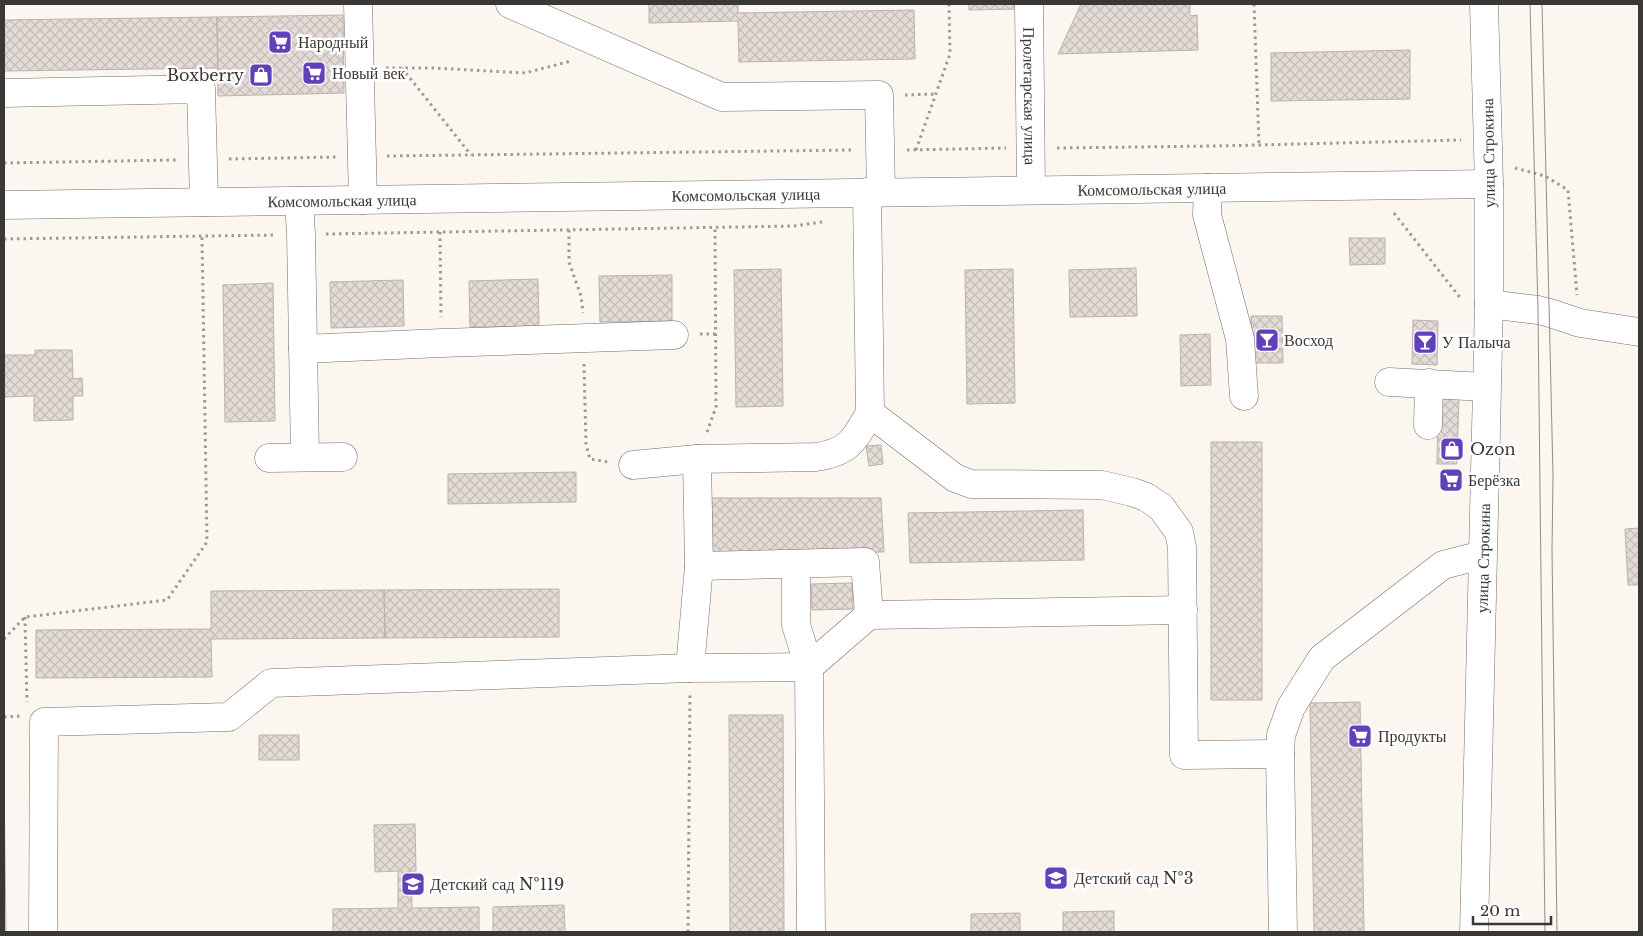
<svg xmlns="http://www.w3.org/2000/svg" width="1643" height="936" font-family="'Libre Baskerville',serif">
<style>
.building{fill:url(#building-cross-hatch);stroke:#bab2ad}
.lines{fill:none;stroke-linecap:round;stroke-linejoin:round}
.minor-casing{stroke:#726e68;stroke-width:29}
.path{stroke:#9d9a95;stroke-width:3;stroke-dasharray:2.5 4;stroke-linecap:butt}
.minor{stroke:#fff;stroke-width:28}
.tram{stroke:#8f8c88;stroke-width:1}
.labels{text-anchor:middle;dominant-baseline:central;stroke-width:5;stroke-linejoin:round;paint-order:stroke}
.poi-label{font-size:16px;fill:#393835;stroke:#fff;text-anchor:start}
.street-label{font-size:16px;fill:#393835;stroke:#fff}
</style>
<defs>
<pattern id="building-cross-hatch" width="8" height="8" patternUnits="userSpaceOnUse" patternTransform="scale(1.25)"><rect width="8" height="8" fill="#e4dbd7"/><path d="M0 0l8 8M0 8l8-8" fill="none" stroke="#c4bdb9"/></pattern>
</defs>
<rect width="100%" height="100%" fill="#fbf6ef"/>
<path class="building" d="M649 4H738V13L914 10 915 59 739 62 738 21 649 23Z
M969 4H1017L1018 9 969 10Z
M1081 4H1190V16L1197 15 1198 50 1058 54Z
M343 15 344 93 218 96 217 17Z
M217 17 218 68 4 71V20Z
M1410 50V99L1271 101V53Z
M1349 238H1385V264L1350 265Z
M1136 268 1137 316 1070 317 1069 270Z
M781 269 783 406 736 407 734 270Z
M1013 269 1015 403 967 404 965 270Z
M672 275V321L600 322 599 276Z
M538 279 539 326 470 327 469 281Z
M403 280 404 326 331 328 330 282Z
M273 283 275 421 225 422 223 285Z
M1251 316H1282L1283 363H1252Z
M1413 320 1438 321 1437 365 1412 364Z
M1210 334 1211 385 1181 386 1180 335Z
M35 350H72L73 379 82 378 83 396H73V420L34 421V396L4 397V355H35Z
M1438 396H1459L1457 464H1437Z
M1211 442H1262V700H1211Z
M881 445 883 464 869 466 866 446Z
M576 472V502L448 504V474Z
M706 498H881L884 552 707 553Z
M1083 510 1084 560 910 563 908 513Z
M1639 528V585H1628L1625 529Z
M852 583 853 609 812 610 811 584Z
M559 589V637L385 638 384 590Z
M384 590 385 638 211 639 212 677 36 678V630L211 629V591Z
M1360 702 1364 932H1314L1310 703Z
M729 715H783L784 932H730Z
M259 735H299V760H259Z
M4 776 5 857 6 932H4Z
M415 824 416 871H411L412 908 479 907V932H333V909L398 908V871L375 872 374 825Z
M564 905 565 932H493V907Z
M1114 911V932H1063V912Z
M1020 913V932H971V914Z"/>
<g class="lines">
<g class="minor-casing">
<g id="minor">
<path d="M358 4 363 200"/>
<path d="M510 4 722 97 879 95 881 192"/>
<path id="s1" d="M1029 4 1031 190"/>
<path d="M4 93 201 89 204 202"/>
<path d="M1208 188 1207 215 1240 339 1244 396"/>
<path d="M299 201 301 234 305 456"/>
<path id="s2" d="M4 205 1489 184"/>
<path d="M1489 304 1538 310 1550 313 1580 323 1639 332"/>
<path d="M303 349 442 343 674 335"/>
<path d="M1389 382 1486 387"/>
<path d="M870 413 955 478 971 484 1102 485 1132 492 1146 497 1161 507 1179 532 1182 547 1184 755 1280 754"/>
<path d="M1428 425 1429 383"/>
<path d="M269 458 343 457"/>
<path d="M633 465 697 459 816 457C850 452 854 440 870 413L867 192"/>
<path d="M796 564V625L809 667 869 615 1183 610"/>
<path d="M699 566 865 562 869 615"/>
<path d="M690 668 699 566 697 459"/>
<path d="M43 932 44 722 229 717 271 683 690 668 809 667 811 932"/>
<path d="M1283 932 1280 754 1281 735 1291 707 1322 658 1443 565 1482 555"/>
<path id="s3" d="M1474 932 1489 304V184L1484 4"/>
</g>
</g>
<path class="path" d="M1254 4 1259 145
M386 68H433L525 73 571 61
M402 68 471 155
M905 95 936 94
M1057 148 1216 146 1461 140
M907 150 1006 148
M916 150 950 54 949 4
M387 156 853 150
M229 159 336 157
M4 163 176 160
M1515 168 1545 176 1568 190 1577 295
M1394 213 1461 299
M569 230V262L581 296 583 313
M440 232 441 317
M326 234 794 226 822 222
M4 239 275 235
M700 334H716
M584 364 586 444 590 459 608 462
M707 432 716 407 715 227
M25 617 27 702
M4 639 25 617 167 600 207 542 202 236
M4 717 20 716
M688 932 690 693"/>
<use href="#minor" class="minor"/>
<path class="tram" d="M1530 4 1538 310 1545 932
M1542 4 1553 476 1552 550 1557 932"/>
</g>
<defs>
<g id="supermarket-square" transform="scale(1.25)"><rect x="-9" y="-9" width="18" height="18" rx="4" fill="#6041b9" stroke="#fff"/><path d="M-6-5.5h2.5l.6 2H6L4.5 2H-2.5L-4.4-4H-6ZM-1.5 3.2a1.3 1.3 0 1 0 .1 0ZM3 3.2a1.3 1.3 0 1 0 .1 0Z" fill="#fff"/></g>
<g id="shop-square" transform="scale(1.25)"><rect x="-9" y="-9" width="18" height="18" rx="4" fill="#6041b9" stroke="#fff"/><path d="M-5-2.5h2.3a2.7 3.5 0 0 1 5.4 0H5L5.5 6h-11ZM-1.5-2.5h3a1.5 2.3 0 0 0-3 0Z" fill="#fff"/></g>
<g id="bar-square" transform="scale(1.25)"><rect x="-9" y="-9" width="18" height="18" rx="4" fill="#6041b9" stroke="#fff"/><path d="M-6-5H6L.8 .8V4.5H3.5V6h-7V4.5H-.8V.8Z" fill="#fff"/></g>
<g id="school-square" transform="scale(1.25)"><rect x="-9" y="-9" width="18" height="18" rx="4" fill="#6041b9" stroke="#fff"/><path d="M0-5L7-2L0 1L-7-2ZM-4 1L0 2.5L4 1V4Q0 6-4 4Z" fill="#fff"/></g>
</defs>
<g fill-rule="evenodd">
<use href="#supermarket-square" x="280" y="42"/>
<use href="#supermarket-square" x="314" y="73"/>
<use href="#shop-square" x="261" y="75"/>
<use href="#bar-square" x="1267" y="340"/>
<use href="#bar-square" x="1425" y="342"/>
<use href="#shop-square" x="1452" y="449"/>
<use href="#supermarket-square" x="1451" y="480"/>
<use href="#supermarket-square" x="1360" y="736"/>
<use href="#school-square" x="1056" y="878"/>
<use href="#school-square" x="413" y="884"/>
</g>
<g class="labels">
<g class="poi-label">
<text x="298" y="42">Народный</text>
<text x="332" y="73">Новый век</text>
<text x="244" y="75" text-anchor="end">Boxberry</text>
<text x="1284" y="340">Восход</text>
<text x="1442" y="342">У Палыча</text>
<text x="1470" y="449">Ozon</text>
<text x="1468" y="480">Берёзка</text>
<text x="1378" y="736">Продукты</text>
<text x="1074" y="878">Детский сад №3</text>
<text x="430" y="884">Детский сад №119</text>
</g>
<g class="street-label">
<text stroke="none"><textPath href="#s1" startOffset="92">Пролетарская улица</textPath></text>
<text transform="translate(1488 153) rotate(-91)">улица Строкина</text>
<text stroke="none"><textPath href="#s2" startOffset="1148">Комсомольская улица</textPath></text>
<text stroke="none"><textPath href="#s2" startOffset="742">Комсомольская улица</textPath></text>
<text stroke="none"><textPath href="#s2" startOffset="338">Комсомольская улица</textPath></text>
<text stroke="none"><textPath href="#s3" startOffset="374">улица Строкина</textPath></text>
</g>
</g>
<rect width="1643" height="936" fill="none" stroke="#393835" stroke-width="10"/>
<path d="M1473 916v8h78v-8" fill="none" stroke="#393835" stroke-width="2.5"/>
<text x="1480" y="916" font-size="15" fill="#393835" stroke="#ffffff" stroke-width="4" paint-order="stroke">20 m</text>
</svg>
